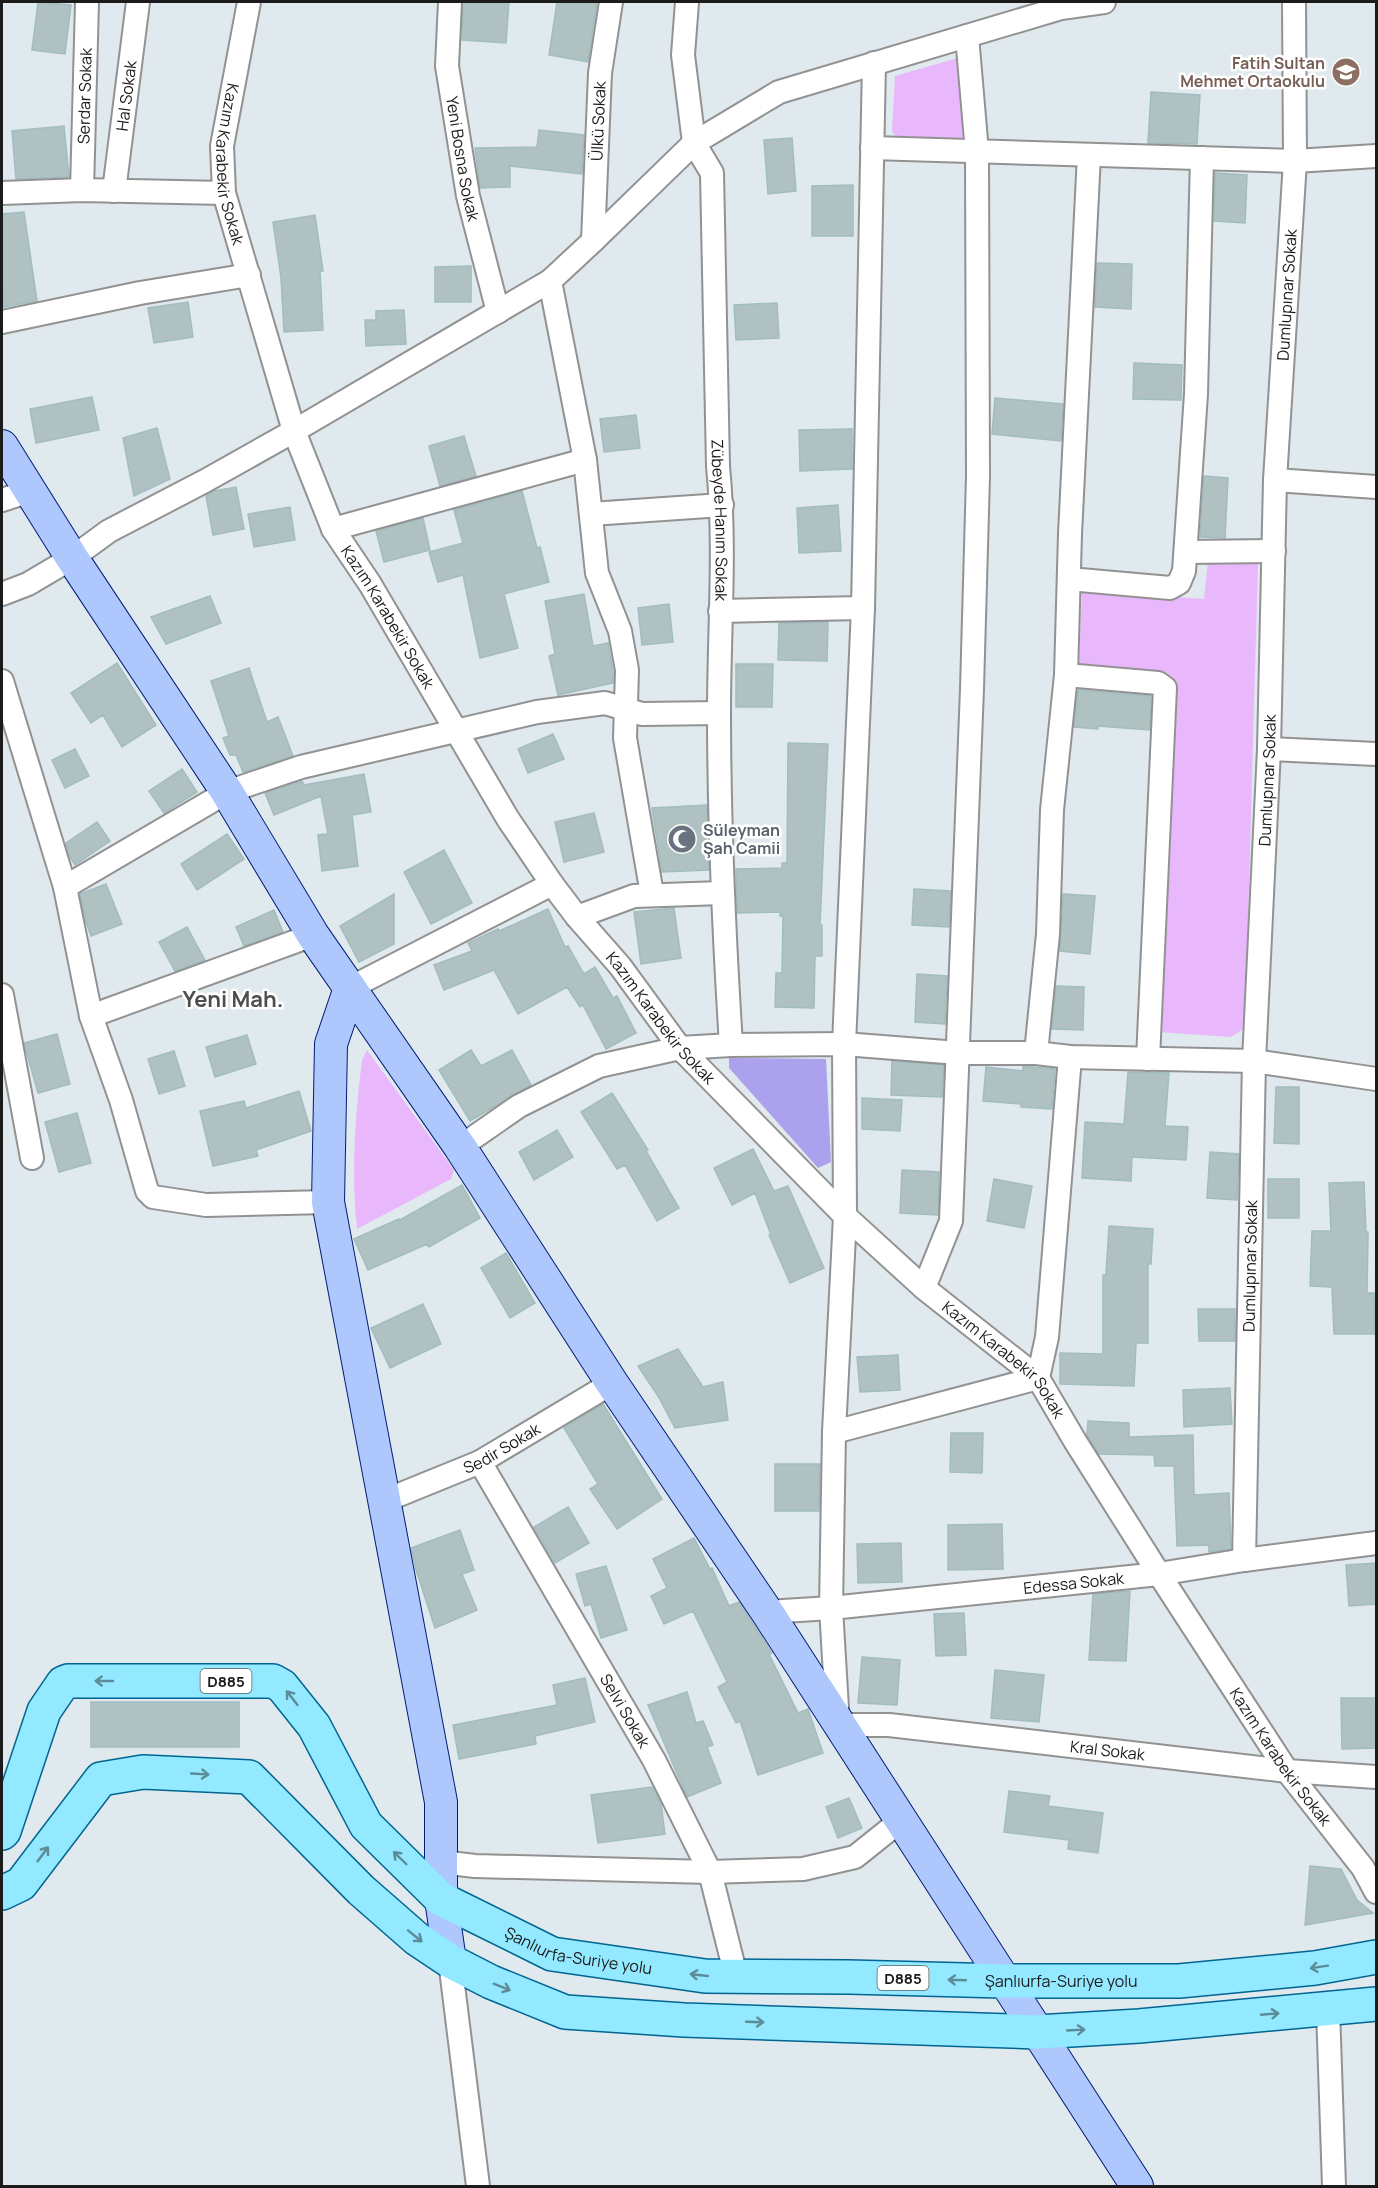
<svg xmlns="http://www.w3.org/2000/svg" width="1378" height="2188" font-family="Manrope,sans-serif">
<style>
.grass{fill:#aca1ec}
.park{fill:#e9b8fc}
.building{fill:#b0c1c2;stroke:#a1bdc0;stroke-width:1.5}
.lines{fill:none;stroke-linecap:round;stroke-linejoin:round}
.street-casing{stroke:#929292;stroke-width:26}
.secondary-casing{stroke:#001d74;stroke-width:34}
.primary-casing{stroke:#006592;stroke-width:36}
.street{stroke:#fff;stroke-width:22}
.secondary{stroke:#aec7fd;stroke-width:32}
.primary{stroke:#93e9ff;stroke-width:33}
.oneway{stroke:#5d8c98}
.labels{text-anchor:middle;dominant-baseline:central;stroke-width:5;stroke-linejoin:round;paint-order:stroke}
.shield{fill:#fff;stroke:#5f5f5f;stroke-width:1.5}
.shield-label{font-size:15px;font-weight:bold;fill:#1b1b1b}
.education-label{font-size:16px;font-weight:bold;fill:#785e54;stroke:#fff;text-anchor:end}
.street-label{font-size:16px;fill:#1b1b1b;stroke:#fff}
.worship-label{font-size:16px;font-weight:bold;fill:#5b616d;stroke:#fff;text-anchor:start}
.district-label{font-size:22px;font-weight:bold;fill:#4e4e4e;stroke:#fff}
</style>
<rect width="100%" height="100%" fill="#e0e9ed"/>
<path class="grass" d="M729 1058 826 1059 831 1162 818 1168 729 1068Z"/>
<path class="park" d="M961 57 967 142 898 139 892 131 895 76Z
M1208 561 1258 564 1245 1028 1231 1037 1158 1032 1175 684 1165 674 1079 665 1082 590 1204 599Z
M367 1050 454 1170 451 1179 357 1229C351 1172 355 1117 362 1060Z"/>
<path class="building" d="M38 2 71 5 65 54 32 50Z
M463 2H509L506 43 462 40Z
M557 2H597L588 62 549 55Z
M1151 92 1200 95 1197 144 1148 143Z
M64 126 69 177 16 179 12 131Z
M539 130 584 135 582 174 510 166V187L480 188 475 148 537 147Z
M792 138 796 191 768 194 764 140Z
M1215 173 1247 175 1245 223 1214 221Z
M853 185V236H812V186Z
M24 212 37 301 3 307 2 214Z
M315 215 323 271H320L323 330 284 332 281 278 273 222Z
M1097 263 1132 264 1131 309 1095 307Z
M471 266V302H435V267Z
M188 302 193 337 154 343 148 308Z
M777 303 779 338 736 340 734 305Z
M404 310 406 344 366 346 365 320H376V311Z
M1134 363 1182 365 1181 400 1133 399Z
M92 397 99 430 36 443 30 409Z
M995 398 1063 404 1061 441 992 434Z
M636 415 640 448 604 452 600 419Z
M157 428 170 479 134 496 123 438Z
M852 429V469L800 471 799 430Z
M464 436 476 476 440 486 429 446Z
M1204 476 1228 478 1225 538 1200 537Z
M236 487 244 529 213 535 206 496 214 491Z
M522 491 537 548 540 547 549 582 504 594 518 648 480 658 463 575 438 582 429 552 463 543 454 510Z
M838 505 841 551 799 553 797 508Z
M290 507 295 540 254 547 248 514Z
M423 518 430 550 384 562 376 531Z
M584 594 593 646 608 643 613 671V683L558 695 549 656 555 654 545 601Z
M210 596 221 623 166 644 151 617Z
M669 604 673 642 642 645 638 608Z
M828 622 827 661 778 660 779 623Z
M117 663 156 725 122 747 103 715 91 723 71 693Z
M736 664H773L772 707H736Z
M249 668 267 722 278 717 293 756 243 772 236 755H230L223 738 229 736 211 681Z
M1078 690 1151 696 1150 730 1098 726V729L1074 727Z
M553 734 564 759 528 773 518 749Z
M788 743 828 744 820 925H822V956H815L814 1008 775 1007 776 973H782L783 916H780V912L737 913 736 869 782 868V863H787Z
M75 749 89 776 65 788 52 760Z
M182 769 197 792 164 813 149 791Z
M364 774 371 812 352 815 358 866 322 871 318 835 328 834 321 796 274 815 265 793 302 781 304 785Z
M707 805 709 870 662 872 652 808Z
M594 813 604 852 564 862 555 822Z
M97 822 110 841 75 865 70 857 66 843Z
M227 834 244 859 197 890 181 864Z
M444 850 472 903 431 924 404 872Z
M106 884 122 924 91 936 86 922 80 894Z
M914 889 951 891 949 927 912 925Z
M394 894V944L359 962 340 926Z
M1063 894 1095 896 1090 954 1060 951Z
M674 908 681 958 641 964 634 912Z
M548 909 565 947 568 946 584 974 595 967 613 998 617 996 636 1033 606 1049 583 1005 580 1007 567 987 518 1014 494 970 444 990 434 965 472 951 468 943 498 929 499 931Z
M274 910 283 932 244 946 236 927Z
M187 927 205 960 175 971 159 942Z
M917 974 947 976 945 1024 915 1022Z
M1056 986 1084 987 1083 1030 1052 1029Z
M57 1034 70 1084 38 1093 24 1043Z
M247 1035 256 1064 215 1077 206 1047Z
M471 1050 481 1066 512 1050 531 1085 470 1121 439 1070Z
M174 1051 185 1086 159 1094 148 1059Z
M892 1061 944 1065 942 1097 891 1095Z
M1023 1066 1055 1069 1052 1109 1021 1107V1104L983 1101 986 1067 1023 1071Z
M1128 1072 1169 1073 1165 1126 1188 1127 1186 1160 1132 1157 1131 1181 1082 1178 1085 1122 1124 1124Z
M1276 1087H1299V1144L1274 1143Z
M299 1091 311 1131 256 1150 258 1156 213 1166 200 1111 244 1101 246 1108Z
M612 1093 648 1150 646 1151 679 1208 657 1221 625 1165 617 1169 581 1112Z
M862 1098 902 1100 900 1131 862 1129Z
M77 1113 91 1163 59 1172 45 1122Z
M557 1130 573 1157 534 1180 519 1152Z
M753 1149 774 1191 788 1186 824 1268 790 1283 769 1235H771L755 1193 732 1205 714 1168Z
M1210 1152 1239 1154 1237 1200 1207 1198Z
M902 1170 939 1172 938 1215 900 1213Z
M994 1179 1032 1186 1024 1228 987 1221Z
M1268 1179H1299V1218H1268Z
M1364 1182 1366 1232H1368L1367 1293H1374L1375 1334H1334L1332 1287 1310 1286 1312 1231H1331L1329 1183Z
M462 1185 480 1218 429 1247 427 1244 368 1270 354 1239 399 1219 400 1220Z
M1109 1226 1153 1229 1151 1264H1148V1343H1136L1134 1386 1060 1384V1353L1103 1354V1275H1106Z
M506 1253 535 1303 510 1318 481 1268Z
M423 1304 441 1344 390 1368 371 1328Z
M1198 1309H1235V1341H1199Z
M678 1349 703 1387 723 1382 728 1420 675 1428 658 1396 638 1366Z
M898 1355 900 1390 860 1392 857 1357Z
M1230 1388 1232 1424 1184 1427 1183 1390Z
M603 1404 662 1499 617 1529 590 1489 598 1484 564 1428Z
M1088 1421 1129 1423V1437L1193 1435 1194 1495 1229 1493 1231 1549 1209 1552V1545L1177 1546 1174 1466H1155L1154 1455 1099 1454 1087 1435Z
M951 1433H983L982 1473 950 1472Z
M775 1464H820L819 1511H775Z
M568 1507 589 1543 555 1563 534 1527Z
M1002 1524 1003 1569 948 1570V1525Z
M460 1530 474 1570 462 1574 477 1610 435 1628 416 1570 411 1548Z
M694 1538 710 1569 712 1568 729 1606 739 1602 772 1653 769 1654 798 1713 808 1709 823 1753 758 1775 740 1721 736 1723 718 1687 727 1682 693 1611 664 1624 651 1596 667 1588 653 1559Z
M901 1543 902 1582 858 1583 857 1544Z
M1377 1563V1604L1349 1606 1346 1565Z
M606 1566 627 1630 601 1638 591 1604 585 1606 576 1574Z
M1130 1591 1126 1661 1089 1660 1093 1594Z
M964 1613 966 1655 936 1656 934 1614Z
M862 1657 900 1660 897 1705 858 1703Z
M995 1670 1044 1675 1039 1722 991 1718Z
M585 1678 595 1722 535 1736 536 1744 459 1759 453 1725 557 1705 553 1685Z
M687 1692 696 1723 703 1721 713 1745 707 1747 721 1783 687 1797 648 1705Z
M1341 1698H1377V1748L1342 1749Z
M91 1702H239V1747H91Z
M652 1787 661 1804 665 1834 598 1843 591 1795Z
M1009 1791 1050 1796 1048 1806 1103 1813 1098 1853 1068 1849 1069 1840 1004 1832Z
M849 1798 862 1828 838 1838 826 1807Z
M1310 1866 1341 1869 1357 1900 1373 1913 1305 1925Z"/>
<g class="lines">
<g class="street-casing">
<g id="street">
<path id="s1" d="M249 2 222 146 224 193 294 431 333 529 370 584 508 819 552 884 577 917 620 966 680 1048 845 1216 924 1288 1038 1378 1075 1441 1159 1574 1287 1771 1363 1868 1376 1892"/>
<path id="s2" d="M450 2 447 66 468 196 498 312"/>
<path id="s3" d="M687 2 683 55 694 143 712 173 718 466C726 547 719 630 719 712 719 823 724 934 731 1045"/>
<path id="s4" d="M874 63 863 608 844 1044 845 1216 834 1432 831 1608 838 1725H889L1287 1771 1376 1777"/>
<path d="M872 148 1295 161 1376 156"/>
<path id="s5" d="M82 190 87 2"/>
<path id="s6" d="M114 191 138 2"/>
<path d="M2 193 82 190 224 193"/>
<path id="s7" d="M593 241 600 73 611 2"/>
<path d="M550 281 585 460 597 573 620 631 627 670 625 738 652 894"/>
<path d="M2 322 140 293 249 275"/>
<path d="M1275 480 1376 487"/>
<path d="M2 500 30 491"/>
<path d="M591 514 722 505"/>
<path d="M333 529 585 460"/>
<path d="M1186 552 1274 551"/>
<path d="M1069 579 1170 588 1179 583 1184 571 1196 394 1202 158"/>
<path d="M2 594 28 584 72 558 109 531 205 481 294 431 550 281 593 241 694 143 779 92 1061 8 1104 2"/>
<path d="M720 611 863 608"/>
<path d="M1066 675 1158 683 1165 688 1148 1059"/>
<path d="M2 681 65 887 91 1016 121 1100 147 1191 153 1197 206 1205 328 1202"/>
<path d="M1269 749 1376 754"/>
<path d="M65 887 227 792 301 767 537 712 605 703 642 714 719 713"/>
<path d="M577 917 634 896 722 893"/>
<path d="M350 988 552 884"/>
<path d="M2 995 32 1158"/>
<path d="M91 1016 313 935"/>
<path d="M1036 1053 1048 934 1052 810 1066 675 1070 534 1089 155"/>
<path d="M460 1147 519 1106 599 1066 680 1048 731 1045 844 1044 958 1053H1036L1070 1057 1254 1061 1376 1079"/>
<path d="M924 1288 951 1221 972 689 978 476 977 152 967 36"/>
<path d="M834 1432 1038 1378 1047 1337 1070 1057"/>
<path id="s8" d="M480 1462 654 1760 710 1872 736 1976"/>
<path id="s9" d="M384 1501 480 1462 612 1383"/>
<path id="s10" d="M1244 1560 1254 1061 1269 749 1275 480 1295 161 1294 2"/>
<path id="s11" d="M767 1612 831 1608 1159 1574 1244 1560 1376 1543"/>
<path d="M441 1862 475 1866 710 1872 803 1869 855 1857 900 1821"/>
<path d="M450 1961 478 2186"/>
<path d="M1328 2009 1334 2186"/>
</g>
</g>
<g class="secondary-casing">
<path id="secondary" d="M2 446 72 558 227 792 313 935 460 1147 612 1383 767 1612 1137 2186
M350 988 331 1044 328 1202 441 1802V1899L450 1961"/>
</g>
<g class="primary-casing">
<g id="primary">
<path id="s12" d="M2 1833 4 1831 44 1711 63 1683 68 1681H273L282 1686 314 1726 366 1825 441 1899 552 1954 705 1976 849 1977 1003 1981H1179L1315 1968 1376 1957"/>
<path d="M2 1893 21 1884 101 1779 143 1772 249 1777 361 1890 417 1939 450 1961 491 1982 565 2012 684 2020 1037 2032 1139 2026 1376 2004"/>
</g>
</g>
<use href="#street" class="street"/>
<use href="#secondary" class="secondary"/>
<use href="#primary" class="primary"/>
</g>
<defs><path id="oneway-shaft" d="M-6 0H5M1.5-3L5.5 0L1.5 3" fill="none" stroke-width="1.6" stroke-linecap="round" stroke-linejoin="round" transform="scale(1.5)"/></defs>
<g class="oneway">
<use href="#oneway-shaft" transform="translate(104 1681) rotate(-180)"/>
<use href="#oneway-shaft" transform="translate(292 1698) rotate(-128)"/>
<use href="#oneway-shaft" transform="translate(200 1774) rotate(3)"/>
<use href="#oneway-shaft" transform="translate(43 1854) rotate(-53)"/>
<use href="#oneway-shaft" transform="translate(400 1858) rotate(-136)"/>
<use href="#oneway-shaft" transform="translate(415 1936) rotate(39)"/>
<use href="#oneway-shaft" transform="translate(1319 1967) rotate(171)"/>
<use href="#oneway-shaft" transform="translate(699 1975) rotate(-174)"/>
<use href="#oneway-shaft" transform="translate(957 1980) rotate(-178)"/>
<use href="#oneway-shaft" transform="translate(502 1987) rotate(22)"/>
<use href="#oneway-shaft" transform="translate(1270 2014) rotate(-5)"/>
<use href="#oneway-shaft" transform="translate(755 2022) rotate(2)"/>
<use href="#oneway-shaft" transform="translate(1076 2030) rotate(-3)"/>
</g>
<defs>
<g id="school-disc" transform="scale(1.5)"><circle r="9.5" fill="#8d6e63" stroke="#fff"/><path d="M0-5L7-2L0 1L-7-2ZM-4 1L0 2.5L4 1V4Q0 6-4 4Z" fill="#fff"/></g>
<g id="mosque-disc" transform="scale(1.5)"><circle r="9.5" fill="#6b7280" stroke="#fff"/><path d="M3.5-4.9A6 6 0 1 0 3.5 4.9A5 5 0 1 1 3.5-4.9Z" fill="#fff"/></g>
</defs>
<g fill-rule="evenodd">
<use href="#school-disc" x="1346" y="72"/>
<use href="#mosque-disc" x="682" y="839"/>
</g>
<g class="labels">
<g class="shield">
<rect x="200.5" y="1669" width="51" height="24" rx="4.5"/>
<rect x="877.5" y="1966" width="51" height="24" rx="4.5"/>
</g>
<g class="shield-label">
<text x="226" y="1681">D885</text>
<text x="903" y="1978">D885</text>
</g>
<g class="education-label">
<text x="1325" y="63">Fatih Sultan<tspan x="1325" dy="18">Mehmet Ortaokulu</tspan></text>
</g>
<g class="street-label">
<text stroke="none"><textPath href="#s5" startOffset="94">Serdar Sokak</textPath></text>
<text stroke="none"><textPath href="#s6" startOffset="96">Hal Sokak</textPath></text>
<text stroke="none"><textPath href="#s7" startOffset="120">Ülkü Sokak</textPath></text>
<text stroke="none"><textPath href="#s2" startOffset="158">Yeni Bosna Sokak</textPath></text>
<text stroke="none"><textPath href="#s1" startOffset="165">Kazım Karabekir Sokak</textPath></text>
<text stroke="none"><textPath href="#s10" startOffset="1266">Dumlupınar Sokak</textPath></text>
<text stroke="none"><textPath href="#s3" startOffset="524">Zübeyde Hanım Sokak</textPath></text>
<text stroke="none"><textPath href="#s1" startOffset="651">Kazım Karabekir Sokak</textPath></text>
<text stroke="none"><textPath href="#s10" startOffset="780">Dumlupınar Sokak</textPath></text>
<text stroke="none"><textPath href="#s1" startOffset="1137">Kazım Karabekir Sokak</textPath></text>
<text stroke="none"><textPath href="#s10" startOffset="294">Dumlupınar Sokak</textPath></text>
<text stroke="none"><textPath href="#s1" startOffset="1623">Kazım Karabekir Sokak</textPath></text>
<text stroke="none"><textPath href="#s9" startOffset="129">Sedir Sokak</textPath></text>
<text stroke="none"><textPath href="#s11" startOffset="308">Edessa Sokak</textPath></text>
<text stroke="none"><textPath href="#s8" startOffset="288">Selvi Sokak</textPath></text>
<text stroke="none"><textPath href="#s4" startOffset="1934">Kral Sokak</textPath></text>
<text stroke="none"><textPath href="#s1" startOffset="2110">Kazım Karabekir Sokak</textPath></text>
<text stroke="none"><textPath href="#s12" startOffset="801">Şanlıurfa-Suriye yolu</textPath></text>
<text stroke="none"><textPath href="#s12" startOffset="1287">Şanlıurfa-Suriye yolu</textPath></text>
</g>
<g class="worship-label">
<text x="703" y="830">Süleyman<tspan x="703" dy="18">Şah Camii</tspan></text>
</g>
<g class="district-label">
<text x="233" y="999">Yeni Mah.</text>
</g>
</g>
<rect width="1378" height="2188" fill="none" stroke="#1b1b1b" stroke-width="6"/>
</svg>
